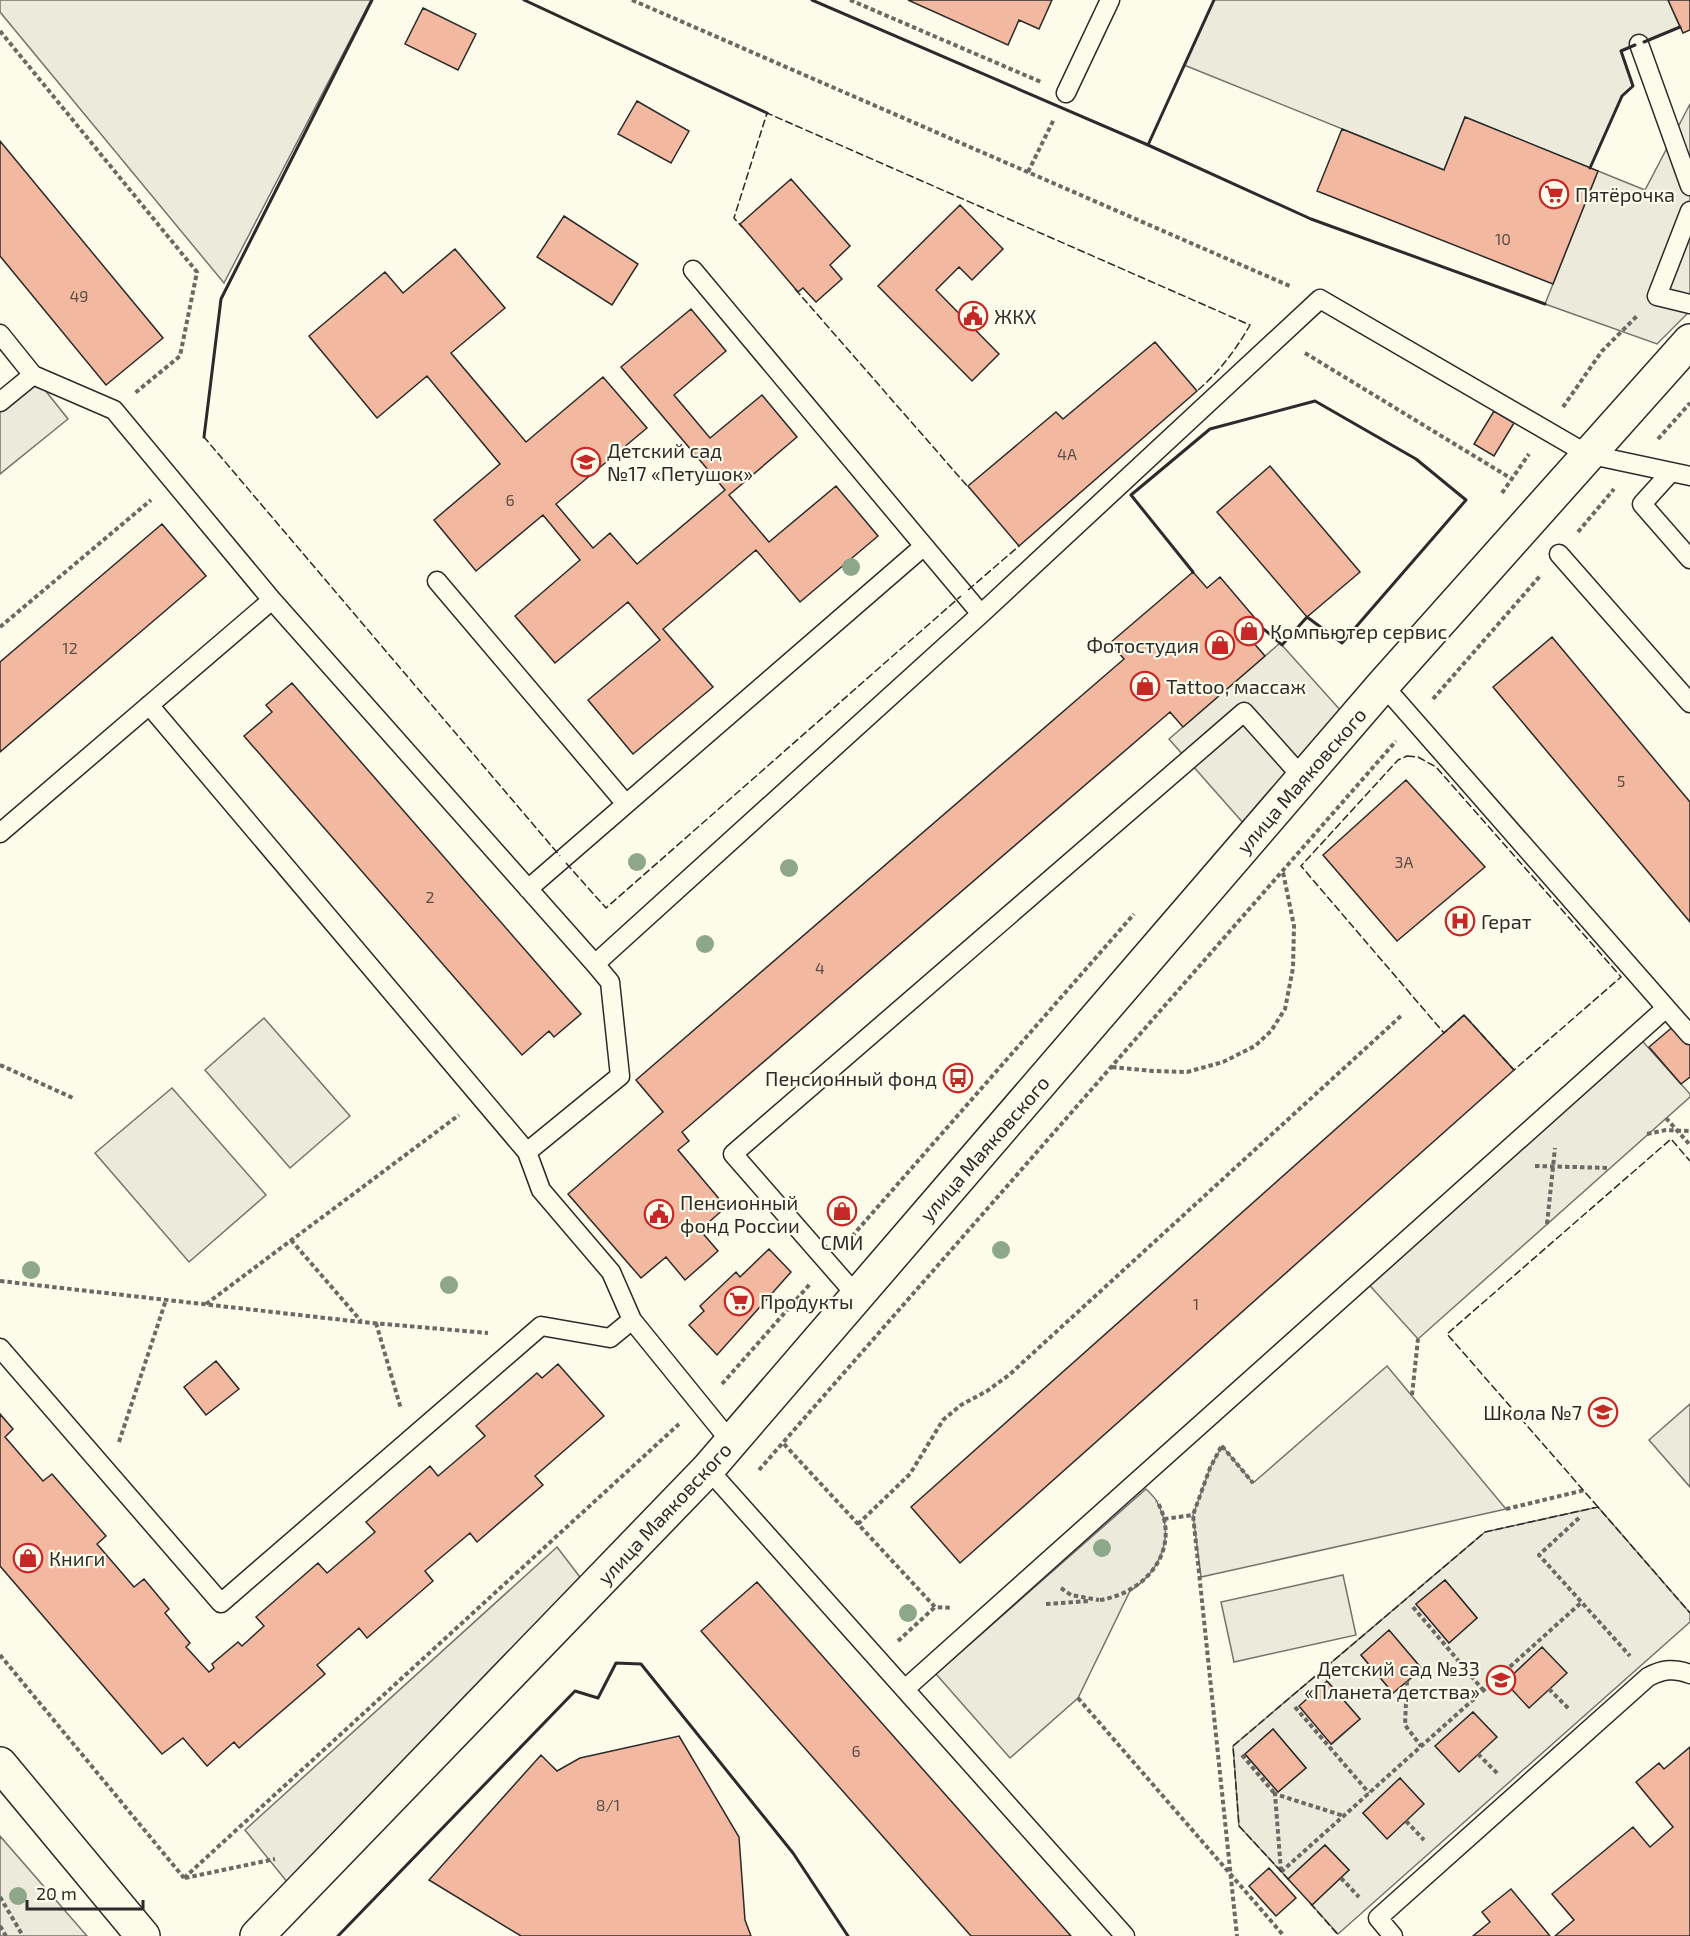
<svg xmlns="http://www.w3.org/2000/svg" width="1690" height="1936" font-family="'Exo 2',sans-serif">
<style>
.green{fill:#ecebdb;stroke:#74746e;stroke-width:1.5;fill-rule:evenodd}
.parking{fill:#eceadb;stroke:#74746e;stroke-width:1.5}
.building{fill:#f2b8a0;stroke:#2b2b2b;stroke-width:1.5}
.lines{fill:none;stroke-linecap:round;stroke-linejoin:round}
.lane-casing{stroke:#2b2b2b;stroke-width:21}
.secondary-casing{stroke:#2b2b2b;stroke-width:36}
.path{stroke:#6a6964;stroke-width:4;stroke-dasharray:4.5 3;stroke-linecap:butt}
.lane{stroke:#fdfbea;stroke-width:18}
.secondary{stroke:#fdfbea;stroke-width:33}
.fence{stroke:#2b2b2b;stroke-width:1.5;stroke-dasharray:8 3;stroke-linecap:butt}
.wall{stroke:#2b2b2b;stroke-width:3}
.tree{fill:#8ea78a}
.labels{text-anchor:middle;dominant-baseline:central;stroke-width:4.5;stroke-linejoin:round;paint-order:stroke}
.number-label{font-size:16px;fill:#5d4e48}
.poi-label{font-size:20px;fill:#2b2b2b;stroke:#fdfbea;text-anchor:start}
.street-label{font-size:20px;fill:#2b2b2b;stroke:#fdfbea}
</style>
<rect width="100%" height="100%" fill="#fdfbea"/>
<path class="green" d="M0 0H371L224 283 0 12Z
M264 1018 350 1116 290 1168 205 1070Z
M1636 1034 1690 1094V1097L1418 1339 1363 1278Z
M172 1088 266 1195 189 1262 95 1153Z
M1387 1366 1506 1509 1201 1577 1193 1515 1210 1468 1222 1446 1253 1483Z
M1690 1404V1487L1649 1440Z
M1146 1489C1150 1493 1156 1498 1158 1504 1176 1538 1159 1572 1130 1591L1078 1698 1010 1758 936 1674Z
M1598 1507 1690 1613V1622L1338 1934 1312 1905 1349 1870 1325 1845 1288 1879 1239 1826 1233 1746 1485 1532ZM1445 1580 1477 1618 1449 1643 1416 1604ZM1389 1631 1422 1669 1393 1693 1361 1655ZM1327 1681 1360 1719 1332 1744H1331ZM1473 1712 1496 1737 1436 1746ZM1273 1729 1306 1768 1278 1792 1245 1754ZM1400 1779 1387 1838 1363 1813Z
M1343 1575 1356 1635 1234 1662 1221 1602Z
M0 1836 87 1936H0Z"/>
<path class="parking" d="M1214 0H1668L1680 27 1621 51 1633 86 1622 96 1590 168 1465 117 1444 170 1184 65Z
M1690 104V311L1657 344 1545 304 1598 171 1645 190Z
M33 375 68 419 0 474V402Z
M1280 643 1351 722 1253 834 1169 739Z
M557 1547 583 1581 297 1894 245 1830Z"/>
<path class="building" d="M908 0H1052L1039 29 1019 20 1008 45Z
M1668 0H1690V30L1683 33Z
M423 8 476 34 458 70 405 44Z
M637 101 689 131 671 163 618 134Z
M1465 117 1598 171 1553 284 1317 191 1342 129 1444 170Z
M0 141 163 338 106 385 0 256Z
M791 179 850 246 830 265 842 279 816 302 803 288 798 292 740 224Z
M960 205 1003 249 972 280 959 267 936 290 999 354 972 381 878 286Z
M564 216 638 264 612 305 537 257Z
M455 249 505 308 451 353 526 442 603 377 647 428 556 504 593 548 610 533 637 564 725 490 621 367 691 309 726 351 674 395 710 438 762 395 797 437 729 495 769 542 836 486 878 536 800 602 756 550 663 629 713 687 633 754 588 700 660 640 628 602 555 663 515 616 580 560 543 515 476 571 434 520 500 464 427 376 377 418 309 336 385 272 403 293Z
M1155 342 1197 391 1019 546 968 486 1056 412 1063 419Z
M1494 411 1514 423 1494 456 1474 444Z
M1270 466 1360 572 1307 617 1217 512Z
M162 524 206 576 0 752V662Z
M1193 572 1207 588 1220 577 1265 630 1252 641 1265 656 1183 727 1170 712 682 1132 689 1141 678 1150 726 1207 700 1230 718 1251 685 1280 666 1257 641 1278 568 1194 663 1112 636 1080 1124 659 1110 643Z
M1552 637 1690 802V922L1493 687Z
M292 683 581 1014 554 1037 549 1031 522 1055 244 736 272 712 266 705Z
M1406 780 1485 867 1397 941 1323 855Z
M1464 1015 1514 1070 960 1563 911 1507Z
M1675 1025 1690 1042V1077L1681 1084 1649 1047Z
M769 1249 791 1272 717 1355 689 1325 704 1311 700 1306 736 1272 740 1277Z
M216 1361 239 1389 206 1415 184 1387Z
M558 1364 604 1416 535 1476 543 1485 477 1542 470 1533 425 1571 433 1581 367 1638 359 1628 317 1665 325 1674 239 1748 234 1742 207 1766 183 1738 162 1754 0 1566V1414L13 1429 5 1437 43 1481 52 1474 106 1536 97 1544 134 1587 144 1579 169 1609 165 1613 190 1643 186 1647 209 1672 214 1668 212 1664 238 1642 242 1646 264 1626 256 1617 318 1563 327 1573 375 1532 366 1522 430 1466 438 1476 485 1436 476 1426 537 1373 542 1378Z
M1445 1580 1477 1618 1449 1643 1416 1604Z
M757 1582 864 1703 1071 1936H971L701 1631Z
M1389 1630 1422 1669 1393 1693 1361 1655Z
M1542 1647 1567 1673 1529 1708 1505 1682Z
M1327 1681 1360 1719 1331 1744 1299 1706Z
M1473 1712 1497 1737 1459 1772 1435 1746Z
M1273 1729 1306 1768 1278 1792 1245 1754Z
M679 1736 739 1837 745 1920 751 1936H521L429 1880 541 1755 557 1771 580 1758Z
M1690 1747V1936H1555L1574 1920 1552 1894 1633 1827 1650 1847 1673 1827 1636 1782 1659 1763 1664 1769Z
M1400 1778 1424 1804 1387 1839 1363 1813Z
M1325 1845 1349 1870 1312 1905 1288 1879Z
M1269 1868 1296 1898 1276 1916 1249 1886Z
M1511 1889 1550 1936H1473L1490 1922 1482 1912Z"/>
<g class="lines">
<g class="lane-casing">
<path id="lane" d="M1639 44 1690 186
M1066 93 1110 0
M1690 211 1657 296 1690 304
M0 334 33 375 114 410 272 600 595 964 610 982 620 1076 527 1152
M0 402 33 375
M1671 472 1642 504 1690 559
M924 546 981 614
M1559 554 1690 703
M437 581 626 804
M1383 685 1690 1035
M149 705 527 1152 541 1190 611 1272 632 1320 731 1442
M0 833 272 600
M528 889 924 546 693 270
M595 964 981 614 1320 299 1587 454 1690 476
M857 1296 733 1154 1244 712 1303 778
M0 1348 221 1603 541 1326 610 1338 632 1320
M708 1469 1125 1936
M905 1689 1666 1008
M1393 1936 1378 1918 1648 1677C1663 1669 1674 1668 1690 1674"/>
</g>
<g class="secondary-casing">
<path id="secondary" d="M0 1764 143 1936
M257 1936 708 1469 1383 685 1690 341"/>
</g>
<path class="path" d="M632 0 1292 287
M850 0 1041 82
M0 31 197 272 180 356 135 393
M1028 172 1054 119
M1305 353 1512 479
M1563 407 1602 351 1638 315
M1658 439 1690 403
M1502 493 1529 454
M1578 532 1614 489
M0 627 151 500
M1433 699 1540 576
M0 1065 73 1098
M1112 1067 1153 1071 1187 1072 1223 1062 1255 1046 1271 1031 1285 1009 1293 968 1294 926 1283 872
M1666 1118 1690 1145
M1647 1134 1666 1130 1690 1131
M1535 1166 1610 1168
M1547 1224 1555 1148
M291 1240 361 1321
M847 1242 1134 914
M0 1281 361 1322 488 1333
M206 1304 459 1115
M376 1323 401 1409
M722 1384 810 1284
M1412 1395 1418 1339
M119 1442 166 1300
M784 1444 935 1607 952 1608
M1222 1446 1253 1483
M1221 1447 1210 1468 1193 1515 1237 1936
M759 1470 1396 741
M1506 1509 1585 1490
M1579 1518 1539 1555 1630 1656
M1164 1519 1193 1515
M858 1524 910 1474 943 1420 961 1405 987 1391 1009 1375 1402 1015
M1061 1588 1071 1595 1099 1600
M1100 1600C1147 1593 1183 1548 1157 1501
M1046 1604 1089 1601
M1413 1607 1483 1690
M898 1641 935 1607
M0 1655 184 1878
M1407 1681 1405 1725 1421 1746
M1549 1689 1570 1710
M1078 1698 1284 1936
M1295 1707 1369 1793
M1478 1754 1498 1774
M1242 1755 1275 1794
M1406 1821 1424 1840
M1281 1871 1275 1794 1344 1816
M1281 1872 1582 1602
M184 1878 679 1424
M185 1878 275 1859
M1341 1878 1359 1897
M0 1897 23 1936
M0 1926 6 1936"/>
<use href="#lane" class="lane"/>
<use href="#secondary" class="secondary"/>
<path class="fence" d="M372 0 221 299 204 437 560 856
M524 0 767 113 734 218 742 227
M767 115V113L1250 325C1235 351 1219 372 1197 391
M795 289 969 488
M968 590 1019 546 1018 545
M1407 756 1418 757 1436 767 1621 977 1514 1070 1464 1015 1444 1033 1301 866 1398 760Z
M566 863 606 908 961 596
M1598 1507 1447 1334 1671 1139 1690 1161
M1289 1880 1239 1826 1233 1746 1485 1532 1598 1507 1690 1613
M1310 1903 1339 1936"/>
<path class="wall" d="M524 0 767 113
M812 0 1148 145 1311 219 1545 304
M1644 42 1680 27
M1148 145 1214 0
M1590 168 1622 96 1633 86 1621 51 1635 45
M204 437 221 299 372 0
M1193 572 1131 495 1210 429 1315 401 1416 459 1466 500 1342 643 1307 617 1282 645 1265 630
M338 1936 575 1691 598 1698 616 1663 641 1664 793 1853 848 1936"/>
</g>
<g class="tree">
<circle cx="851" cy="567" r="9"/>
<circle cx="637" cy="862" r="9"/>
<circle cx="789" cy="868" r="9"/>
<circle cx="705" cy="944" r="9"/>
<circle cx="1001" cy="1250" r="9"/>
<circle cx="31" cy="1270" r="9"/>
<circle cx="449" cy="1285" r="9"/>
<circle cx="1102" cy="1548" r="9"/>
<circle cx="908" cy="1613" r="9"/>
<circle cx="18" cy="1896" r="9"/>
</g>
<defs>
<g id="supermarket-ring" transform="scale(1.5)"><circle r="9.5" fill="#fdfbea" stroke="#c62828" stroke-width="1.5"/><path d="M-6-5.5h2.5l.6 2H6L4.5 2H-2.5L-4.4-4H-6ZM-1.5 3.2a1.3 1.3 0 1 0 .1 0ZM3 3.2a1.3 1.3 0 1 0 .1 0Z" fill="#c62828"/></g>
<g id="civic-ring" transform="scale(1.5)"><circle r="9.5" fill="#fdfbea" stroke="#c62828" stroke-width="1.5"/><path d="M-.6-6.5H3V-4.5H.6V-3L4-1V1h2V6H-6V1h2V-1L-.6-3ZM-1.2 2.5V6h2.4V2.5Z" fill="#c62828"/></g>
<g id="school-ring" transform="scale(1.5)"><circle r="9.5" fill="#fdfbea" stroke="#c62828" stroke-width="1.5"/><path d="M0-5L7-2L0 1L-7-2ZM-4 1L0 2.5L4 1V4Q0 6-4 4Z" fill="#c62828"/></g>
<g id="shop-ring" transform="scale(1.5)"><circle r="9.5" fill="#fdfbea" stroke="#c62828" stroke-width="1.5"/><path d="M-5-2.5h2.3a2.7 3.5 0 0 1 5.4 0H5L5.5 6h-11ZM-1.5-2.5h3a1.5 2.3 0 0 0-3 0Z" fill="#c62828"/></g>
<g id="hospital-ring" transform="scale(1.5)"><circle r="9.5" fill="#fdfbea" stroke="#c62828" stroke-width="1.5"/><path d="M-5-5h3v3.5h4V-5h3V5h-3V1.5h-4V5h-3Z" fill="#c62828"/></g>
<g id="bus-ring" transform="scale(1.5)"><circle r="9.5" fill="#fdfbea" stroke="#c62828" stroke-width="1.5"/><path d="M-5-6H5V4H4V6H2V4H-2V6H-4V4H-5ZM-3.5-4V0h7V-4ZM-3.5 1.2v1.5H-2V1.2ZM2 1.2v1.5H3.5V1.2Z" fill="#c62828"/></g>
</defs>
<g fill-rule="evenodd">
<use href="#supermarket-ring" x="1554" y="194"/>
<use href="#civic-ring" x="973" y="316"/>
<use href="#school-ring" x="586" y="462"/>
<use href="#shop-ring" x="1249" y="631"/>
<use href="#shop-ring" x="1220" y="645"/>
<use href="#shop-ring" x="1145" y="686"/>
<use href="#hospital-ring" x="1460" y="921"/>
<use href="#bus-ring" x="958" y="1078"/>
<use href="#shop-ring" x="842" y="1211"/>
<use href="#civic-ring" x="659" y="1214"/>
<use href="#supermarket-ring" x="739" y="1301"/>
<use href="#school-ring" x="1603" y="1412"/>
<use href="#shop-ring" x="28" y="1558"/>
<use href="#school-ring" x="1501" y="1680"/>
</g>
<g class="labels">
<g class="number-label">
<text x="1503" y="238">10</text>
<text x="79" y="295">49</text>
<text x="1067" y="453">4А</text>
<text x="510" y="499">6</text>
<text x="70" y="647">12</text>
<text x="1621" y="780">5</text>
<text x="1404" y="861">3А</text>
<text x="430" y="896">2</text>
<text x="820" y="967">4</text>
<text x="1196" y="1303">1</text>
<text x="856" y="1750">6</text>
<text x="608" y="1804">8/1</text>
</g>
<g class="poi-label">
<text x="1575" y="194">Пятёрочка</text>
<text x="994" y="316">ЖКХ</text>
<text x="607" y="450">Детский сад<tspan x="607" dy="23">№17 «Петушок»</tspan></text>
<text x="1270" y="631">Компьютер сервис</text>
<text x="1199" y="645" text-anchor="end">Фотостудия</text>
<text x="1166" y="686">Tattoo, массаж</text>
<text x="1481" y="921">Герат</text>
<text x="937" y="1078" text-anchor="end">Пенсионный фонд</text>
<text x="680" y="1202">Пенсионный<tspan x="680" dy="23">фонд России</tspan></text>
<text x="842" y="1242" text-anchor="middle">СМИ</text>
<text x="760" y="1301">Продукты</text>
<text x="1582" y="1412" text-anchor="end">Школа №7</text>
<text x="49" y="1558">Книги</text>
<text x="1480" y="1668" text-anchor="end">Детский сад №33<tspan x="1480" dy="23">«Планета детства»</tspan></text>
</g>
<g class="street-label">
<text transform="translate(1301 780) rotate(-49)">улица Маяковского</text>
<text transform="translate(984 1148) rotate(-49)">улица Маяковского</text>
<text transform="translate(664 1513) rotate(-47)">улица Маяковского</text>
</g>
</g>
<path d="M27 1900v9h116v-9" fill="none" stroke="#2b2b2b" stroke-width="3"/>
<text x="36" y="1900" font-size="18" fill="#2b2b2b" stroke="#fdfbea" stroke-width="4.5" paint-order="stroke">20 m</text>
</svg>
